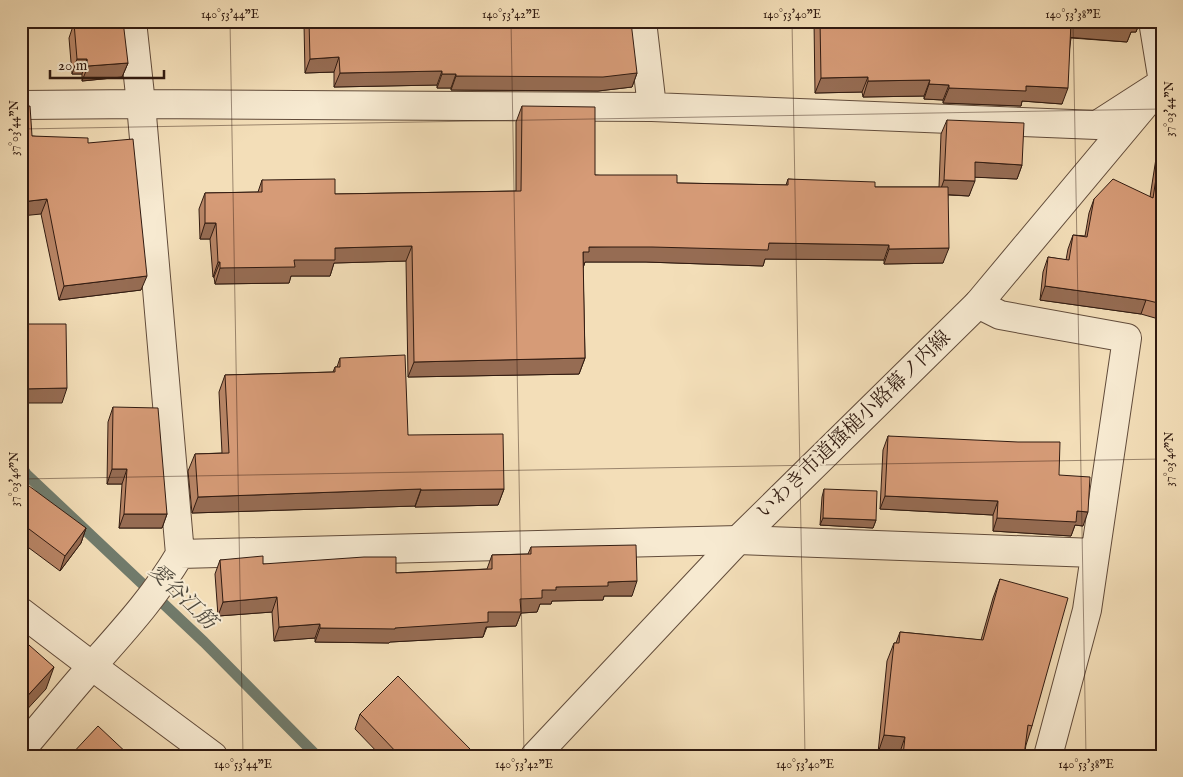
<svg xmlns="http://www.w3.org/2000/svg" width="1183" height="777" font-family="'IM FELL English','Noto Serif JP',serif">
<style>
.lines{fill:none;stroke-linecap:round;stroke-linejoin:round}
.stream{stroke:#717c6d;stroke-width:11}
.minor-casing{stroke:#624c3b;stroke-width:30}
.tertiary-casing{stroke:#624c3b;stroke-width:30}
.minor{stroke:#f7ead1;stroke-width:28}
.tertiary{stroke:#f7ead1;stroke-width:28}
.wall{fill:#b88566;stroke:#311b11}
.shaded-wall{fill:#966c53;stroke:#311b11}
.building{fill:#d69b77;stroke:#311b11}
.ticks{fill:none;stroke:#311b11;stroke-width:1;stroke-opacity:0.45}
.labels{text-anchor:middle;dominant-baseline:central;stroke-width:4;stroke-linejoin:round;paint-order:stroke}
.street-label{font-size:20px;fill:#311b11;stroke:#f7ead1}
.water-label{font-size:21px;font-style:italic;fill:#514b3f;stroke:#f7ead1}
.neatline{fill:none;stroke:#311b11;stroke-width:2}
.ticks-label{font-size:12px;text-anchor:middle;fill:#311b11}
</style>
<rect width="100%" height="100%" fill="#f3deb8"/>
<filter id="stains"><feTurbulence type="fractalNoise" baseFrequency=".004" numOctaves="4"/><feColorMatrix values="0 0 0 0 .2 0 0 0 0 .09 0 0 0 0 .02 0 0 0 .5 -.17"/></filter>
<radialGradient id="worn" r=".72"><stop offset=".6" stop-color="#630" stop-opacity="0"/><stop offset="1" stop-color="#630" stop-opacity=".3"/></radialGradient>
<g class="lines">
<path class="stream" d="M21 466 26 474 204 642 317 756"/>
<g class="minor-casing">
<path id="minor" d="M642 21 652 107
M1153 21 1162 76
M21 105 141 104 652 107 1097 125 1156 87
M978 304 1000 315 1127 338 1087 610 1048 756
M180 554 738 540 1095 553
M21 750C45 722 68 693 93 665 124 630 156 595 180 554L141 104 132 21"/>
</g>
<g class="tertiary-casing">
<path id="tertiary" d="M21 612 92 666 213 756
M535 756 738 540 978 304 1162 84"/>
</g>
<use href="#minor" class="minor"/>
<use href="#tertiary" class="tertiary"/>
</g>
<path class="wall" d="M305 21H588V27L637 73 632 87 598 91 451 90V88H437V85L334 87V72L305 73 304 24Z
M814 21H1140L1136 32H1131L1127 42 1071 38 1062 104 1022 101 1021 106 943 103V100L924 99V96L863 97 862 92 815 93Z
M74 23 128 63 122 77 82 81V74H72L69 38Z
M522 106 595 175 677 183 786 185 788 179 875 187H939L941 134 947 120 1022 165 1017 179 975 177 969 196 948 195 943 263 884 264V260L765 259 763 266 646 262H585L583 268 585 358 579 374 408 377 406 261 334 263 330 276H291L289 283 215 284 214 277H213L210 239H200L199 209 205 193 258 192 262 180 335 194 516 191V122Z
M32 136 88 143 141 290 59 300 41 214Z
M1162 139V320L1141 314 1040 300 1043 272 1048 257 1066 260 1068 249 1073 235 1085 236 1089 213 1094 199 1150 197 1157 152Z
M340 358 408 435 504 489 498 505 415 507V506L192 513 188 471 195 454 222 453 219 392 225 375 333 372 335 367H337Z
M113 407 167 514 162 528H119L122 484H107L108 422Z
M888 436 1059 475 1083 526 1075 525 1071 536 993 531V515L880 509 883 450Z
M21 488 86 528 81 543 60 571 21 542Z
M824 489 876 520 873 528 820 525 822 497Z
M531 547 632 596H604L603 600 552 601 551 604H540L537 612 521 613 516 626 487 627 483 637 390 642 389 643 315 642V638L274 641 272 612 218 616 215 574 220 560 263 564 396 573 487 569 492 555 528 554Z
M1000 579 1032 726 1026 745 1024 756H899L878 753 887 661 894 643H896L900 632 981 640 993 598Z
M360 714 471 750 468 756H381L355 729Z"/>
<path class="shaded-wall" d="M1140 21 1136 32H1131L1127 42 1066 37 1071 22Z
M339 57 334 72 305 73 310 59Z
M77 59H87L82 74H72Z
M128 63 122 77 82 81 88 66Z
M442 71 437 85 334 87 340 73Z
M637 73 632 87 598 91 451 90 456 76Z
M442 74H456L451 88H437Z
M868 77 862 92 815 93 821 78Z
M930 80 924 96 863 97 868 81Z
M929 84 949 85 943 100 924 99Z
M1026 86 1068 88 1062 104 1022 101 1021 106 943 103 949 88Z
M975 162 1022 165 1017 179 970 177Z
M944 180 975 181 969 196 939 194Z
M47 199 41 214 21 216V202Z
M205 223H216L210 239H200Z
M769 243 889 245 884 260 765 259 763 266 646 262H585L583 268V252L589 247Z
M412 246 406 261 334 263 330 276H291L289 283 215 284 220 268 294 260 335 248Z
M949 248 943 263 884 264 889 249Z
M218 262H220L214 277H213Z
M147 276 141 290 59 300 64 286Z
M1045 286 1146 300 1141 314 1040 300Z
M585 358 579 374 408 377 414 362Z
M67 388 62 403H21V389Z
M112 469H127L122 484H107Z
M421 489 415 506 192 513 198 497Z
M504 489 498 505 415 507 421 490Z
M885 496 998 501 993 515 880 509Z
M1077 511 1088 512 1083 526 1075 525 1071 536 993 531 997 518Z
M124 514H167L162 528H119Z
M823 518 876 520 873 528 820 525Z
M86 528 81 543 60 571 65 556Z
M637 581 632 596H604L603 600 552 601 551 604H540L537 612 521 613 516 626 486 627 483 637 390 642 389 643 315 642 320 628H395L488 612 542 590 556 587 608 582Z
M277 597 272 612 218 616 223 602Z
M320 624 315 638 274 641 279 627Z
M54 667 46 689 21 716V703Z
M884 735 905 737 899 755 878 753Z
M471 750 468 756H464Z"/>
<path class="building" d="M110 21H123L128 63 88 66 87 59H77L74 23Z
M309 21H588V27L631 22 637 73 603 77 456 76V74H442V71L340 73 339 57 310 59Z
M820 21H1133V27L1071 22 1068 88 1026 86V91L949 88V85L929 84 930 80 868 81V77L821 78Z
M21 105 22 107 30 106 32 136 88 138V143L133 139 147 276 64 286 47 199 21 202Z
M522 106 595 107V175H677V183L788 185V179L875 182V187H948L949 248 889 249V245L769 243 768 250 652 247H589V252H583L585 358 414 362 412 246 335 248V260H294L295 267 220 268V262H218L216 223H205V193L262 192V180L335 179V194L521 191Z
M947 120 1024 123 1022 165 975 162V181L944 180Z
M1162 140V304L1146 300 1045 286 1048 257 1069 260 1073 235 1087 237 1094 199 1113 179 1153 198Z
M21 324H66L67 388 21 389Z
M405 355 408 435 503 434 504 489 421 490V489L198 497 195 454 229 453 225 375 335 372V367H340V358Z
M113 407 158 408 167 514H124L127 469H112Z
M888 436 1018 442H1060L1059 475 1090 477 1088 512 1077 511 1076 522 997 518 998 501 885 496Z
M25 483 86 528 65 556 21 523V488Z
M824 489 877 491 876 520 823 518Z
M636 545 637 581 608 582V586L556 587V590H542V598L520 599 521 612H488V622L395 628V629L320 628V624L279 627 277 597 223 602 220 560 263 556V564L364 557H396V573L492 569V555L531 554V547Z
M1000 579 1068 598 1032 726 1028 725 1024 756H903L905 737 884 735 894 643H899L900 632 983 640Z
M21 638 54 667 21 703Z
M398 676 471 750 464 756H400L360 714Z
M98 726 130 756H70Z
M585 751 596 756H581Z"/>
<path class="ticks" d="M230 21 243 756M511 21 524 756M792 21 805 756M1073 21 1086 756M21 129 1162 109M21 479 1162 459"/>
<g class="labels">
<g class="street-label">
<text transform="translate(854 425) rotate(-44)">いわき市道搔槌小路幕ノ内線</text>
</g>
<g class="water-label">
<text transform="translate(182 597) rotate(44)">愛谷江筋</text>
</g>
</g>
<rect width="1183" height="777" fill="none" stroke="#f3deb8" stroke-width="55"/>
<path d="M50 70v8h114v-8" fill="none" stroke="#311b11" stroke-width="2.5"/>
<text x="58" y="70" font-size="15" fill="#311b11" stroke="#f7ead1" stroke-width="4" paint-order="stroke">20 m</text>
<rect x="28" y="28" width="1128" height="722" class="neatline"/>
<g class="ticks-label">
<text x="230" y="18">140°53'44"E</text>
<text x="511" y="18">140°53'42"E</text>
<text x="792" y="18">140°53'40"E</text>
<text x="1073" y="18">140°53'38"E</text>
<text transform="translate(1169 109) rotate(-90)" y="4">37°03'44"N</text>
<text transform="translate(14 128) rotate(-90)" y="4">37°03'44"N</text>
<text transform="translate(1169 459) rotate(-90)" y="4">37°03'46"N</text>
<text transform="translate(14 479) rotate(-90)" y="4">37°03'46"N</text>
<text x="243" y="768">140°53'44"E</text>
<text x="524" y="768">140°53'42"E</text>
<text x="805" y="768">140°53'40"E</text>
<text x="1086" y="768">140°53'38"E</text>
</g>
<rect width="100%" height="100%" filter="url(#stains)"/>
<rect width="100%" height="100%" fill="url(#worn)"/>
</svg>
